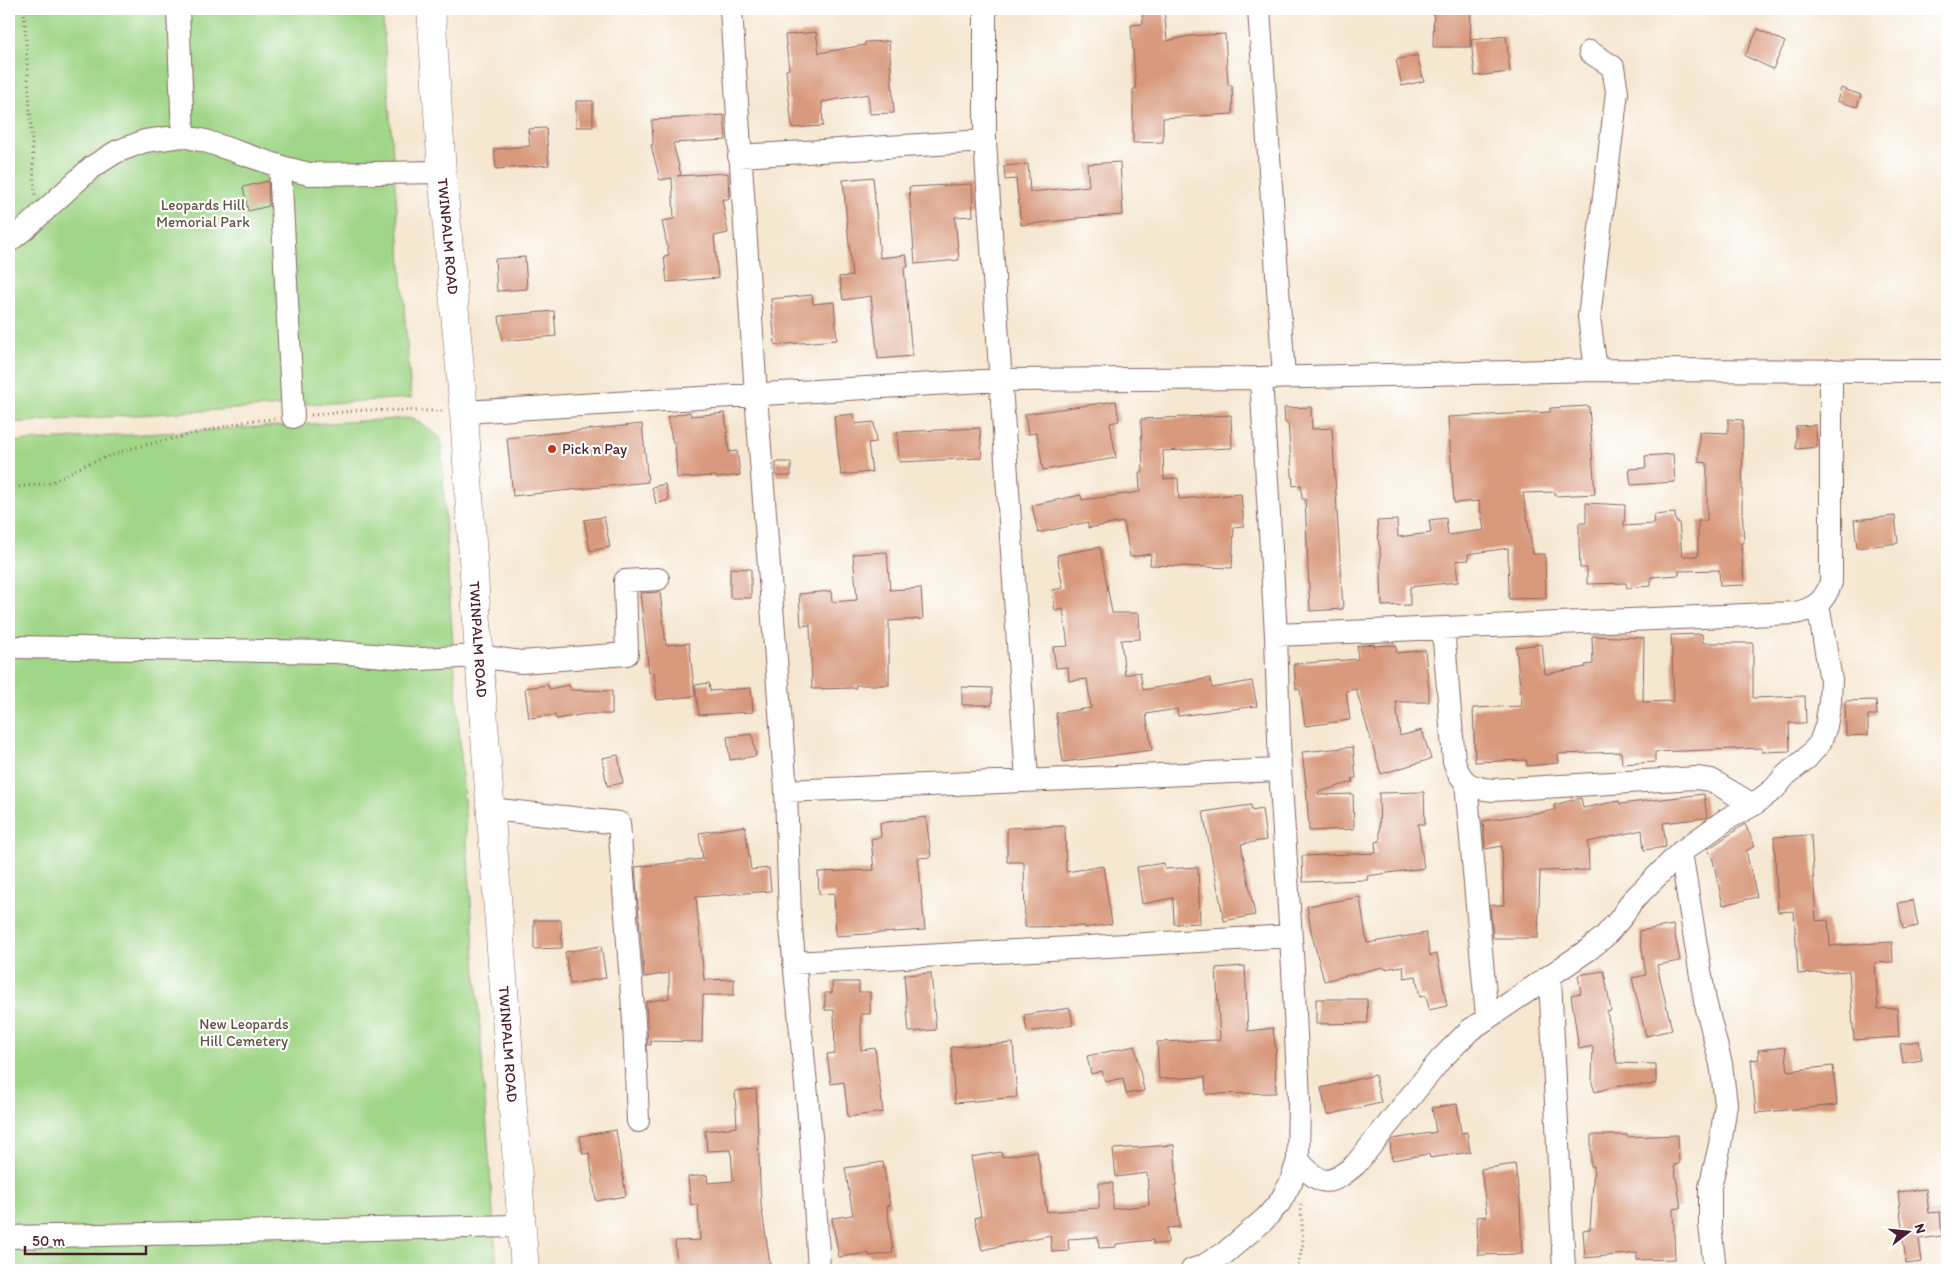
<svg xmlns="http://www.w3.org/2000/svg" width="1956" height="1279" font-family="Itim,sans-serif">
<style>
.green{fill:#a0d687;stroke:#757a59}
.building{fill:#d8997c}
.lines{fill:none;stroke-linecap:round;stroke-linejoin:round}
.minor-casing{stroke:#866565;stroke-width:24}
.major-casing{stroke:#866565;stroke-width:29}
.path{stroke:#866565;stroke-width:3;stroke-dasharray:1 4;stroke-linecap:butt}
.minor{stroke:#fff;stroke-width:22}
.major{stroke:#fff;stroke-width:28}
.poi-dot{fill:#c8321e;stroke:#fff;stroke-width:2}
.labels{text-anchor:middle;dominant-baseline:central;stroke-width:4.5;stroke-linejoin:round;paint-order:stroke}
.park-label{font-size:15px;fill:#645647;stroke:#fff}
.street-label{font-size:15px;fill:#4a1f2b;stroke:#fff}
.poi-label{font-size:15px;fill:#4a1f2b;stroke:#fff;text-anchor:start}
</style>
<rect width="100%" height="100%" fill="#fff"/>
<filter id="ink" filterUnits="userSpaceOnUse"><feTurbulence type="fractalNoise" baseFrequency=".02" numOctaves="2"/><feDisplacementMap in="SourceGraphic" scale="10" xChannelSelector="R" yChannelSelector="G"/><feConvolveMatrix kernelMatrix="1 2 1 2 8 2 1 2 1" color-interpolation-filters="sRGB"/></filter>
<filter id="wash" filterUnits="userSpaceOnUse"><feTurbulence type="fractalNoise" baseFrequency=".0096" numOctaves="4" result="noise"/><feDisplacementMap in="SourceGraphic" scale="20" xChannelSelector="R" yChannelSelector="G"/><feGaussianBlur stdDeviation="1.12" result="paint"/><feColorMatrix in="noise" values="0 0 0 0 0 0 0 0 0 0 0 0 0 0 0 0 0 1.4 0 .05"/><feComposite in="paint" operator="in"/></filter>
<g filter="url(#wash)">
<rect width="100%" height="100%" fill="#f5e7d0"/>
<path class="green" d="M9 9H382L411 398 9 423Z
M413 418 441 438 448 574 497 1270H9V442Z"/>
<g id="blocks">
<path class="building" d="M1142 9H1164L1167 41 1189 36 1225 34 1228 85H1232L1233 114 1163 118V142L1133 143V89H1136L1131 25 1143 24Z
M1434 9H1471L1470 47H1433Z
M1758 29 1785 42 1773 69 1745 56Z
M816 32 819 53 865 45V42L889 41 894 113 870 114 868 94 822 102 823 126 792 128 786 70 789 69 785 35Z
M1506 36 1510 72 1475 76 1471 40Z
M1417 55 1424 81 1402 86 1396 60Z
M1841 88 1861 95 1857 107 1837 101Z
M576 101H593V127H576Z
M724 115 726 140 673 143 681 175 677 176 728 173 729 199H722L728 233 714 236 718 278 667 282 664 256 669 255 662 221 674 219 672 178 660 180 651 145H653L652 120Z
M546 128 549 165 496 169 494 149 530 146 528 129Z
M1120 162 1123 215 1076 218 1077 219 1021 225 1016 179 1005 180 1004 166 1028 164 1030 192 1089 186 1087 164Z
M873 177 880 258 906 255 908 267 904 268 912 356 878 359 871 296 843 300 839 277 852 276 843 180Z
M268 181 269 206 248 211 243 187Z
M972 184 973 216 955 217 959 260 915 264 909 187Z
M525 257 527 289 497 291 495 259Z
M812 295 813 304 834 302 837 340 775 345 771 299Z
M554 311 556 336 502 341 499 316Z
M1116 401 1119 421 1110 423 1116 458 1043 470 1037 433 1028 434 1025 414Z
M1589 406 1595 494 1555 496V492L1523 493 1533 554H1545L1546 598 1509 599 1508 548 1468 554 1469 560 1456 561 1458 582 1410 587V605L1382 606 1380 546H1379L1377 521 1397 520 1398 537 1431 533 1429 520 1446 518 1448 535 1484 530 1479 501 1454 503 1448 417 1550 412V408Z
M1311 407 1312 429 1332 428 1343 609 1310 611 1305 499H1302L1301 485 1293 486 1288 423H1285L1284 408Z
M690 412 691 416 725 413 729 452 737 451 740 475 716 478V476L677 478 675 442 673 443 667 417Z
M854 414 855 424 874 422 876 442 868 443 872 472 841 475 834 416Z
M1231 415 1232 448 1163 451 1164 479 1178 478 1179 499 1241 494 1244 526 1234 527 1232 568 1150 565 1151 554 1130 557 1124 522 1088 528V522L1038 533 1032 505 1081 495 1082 500 1140 492 1139 472H1143L1141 419Z
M1728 419 1743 420 1742 509 1744 543H1741L1744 585 1720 586 1719 570 1679 571V575L1651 577V586L1627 588 1626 583 1587 584V568H1580L1579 541V523H1586V503L1625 505 1624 526 1654 524 1653 515 1675 513 1676 522H1679L1682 556H1698V521H1707V463L1699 462V432L1728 433Z
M642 424 648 482 513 496 507 438Z
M1816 425 1817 447 1796 449V426Z
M980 428 982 458 899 462 897 432Z
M1673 454 1675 482 1631 485 1629 469 1646 468 1645 456Z
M776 462H791V476H776Z
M665 484 669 500 656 504 652 487Z
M1895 516 1898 543 1857 548 1854 520Z
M604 517 610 547 590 551 584 520Z
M1100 547 1112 613H1139L1140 639 1121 640 1125 675 1140 672 1143 690 1210 678 1212 688 1252 681 1257 706 1178 716 1177 709 1146 714 1152 750 1063 762 1056 713 1091 708 1087 679 1069 681 1068 667 1056 668 1053 647 1068 646 1063 609 1055 611 1052 590 1063 588 1057 555Z
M887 552 890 590 921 588 923 619 889 621V685H855L856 688 812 689 810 625 801 626 799 594 831 591 832 602 857 600 853 554Z
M730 568 751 569V598H730Z
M660 592 666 645 689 643 695 696 657 700 654 672 649 673 640 593Z
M1702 634 1703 643H1753V698L1805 696 1806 723H1789L1790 751 1762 752V748L1655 752V762L1622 764 1621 752 1558 754 1559 763 1527 766 1526 760 1475 762 1473 708 1522 706 1516 647 1542 644 1545 674 1586 667 1585 665 1593 664 1592 636 1644 638 1643 702 1674 701 1671 635Z
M1374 644V646L1396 645 1397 653 1425 650 1429 691V702H1396L1400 736 1422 730 1431 759 1381 774 1356 689 1346 691 1350 720 1305 726 1300 689H1296L1294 664 1358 659 1357 646Z
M709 683 710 691 751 688 753 712 699 715 695 685Z
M548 685 549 689 569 685 571 690 612 691V714H586L556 719 555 715 529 718 525 688Z
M962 687 992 688V705H962Z
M1876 700 1877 715H1868V735L1846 736 1845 701Z
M752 734 756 756 730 760 727 737Z
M1353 747 1356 778 1352 779 1353 782 1318 792 1319 795 1353 794 1354 829 1309 831 1306 784 1302 752Z
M618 755 623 783 607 786 602 758Z
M1424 792 1425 824H1418L1424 868 1367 876 1368 880 1303 882 1302 856 1376 853 1375 842 1380 841 1379 793Z
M1704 794 1707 817 1705 818 1663 823 1666 847 1644 850 1642 830 1588 842 1589 870 1540 871 1538 938H1493L1490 905H1504L1502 846 1485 849 1483 821 1555 810 1554 805 1581 798 1583 808 1619 801 1620 804Z
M1251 805 1252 811 1262 809 1266 840 1241 844 1255 915 1224 921 1203 812Z
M926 817 931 857 918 858 925 930 836 936 834 893 819 894 818 872 874 870 871 839 881 837 880 823Z
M1745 824 1755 846 1746 851 1757 897 1723 905 1713 860 1708 849Z
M745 826 751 870 769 868 771 891 696 897 704 980 734 979V995H703L702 1042 651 1041V1045H648L646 1002 669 998V973L644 977 635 867 703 859 699 833Z
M1065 826 1066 872 1103 866 1112 924 1085 928V926L1025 927 1024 862H1007V828Z
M1811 835 1816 921 1828 920 1830 946 1892 942 1893 962 1875 963 1878 1009 1897 1008 1899 1037 1854 1040 1849 971 1798 974 1794 911 1778 912 1774 837Z
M1164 863 1165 869 1198 867 1200 923 1174 924 1173 898 1142 904 1137 867Z
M1360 897 1367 943 1426 933 1430 956 1437 954 1447 1006 1429 1010 1426 996 1420 997 1416 976 1404 978 1403 966 1384 969 1383 967 1324 981 1311 931 1307 906Z
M1913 900 1918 926 1903 929 1898 903Z
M534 920H561L562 948 534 949Z
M1673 925 1680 961 1657 965 1672 1030 1646 1036 1632 978 1646 975 1639 931Z
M601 946 606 978 570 984 565 952Z
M1245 966 1248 1031 1273 1028 1276 1052 1275 1053 1276 1093 1206 1094 1205 1077 1159 1079 1157 1042 1220 1040 1216 968Z
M1604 971 1611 1011 1607 1012 1617 1063 1656 1064V1083L1650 1085H1620L1595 1092 1592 1083 1593 1046 1579 1049 1571 995 1581 993 1578 975Z
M931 973 936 1030 909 1032 904 975Z
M832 982H859V992H870V1014H861V1050L875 1048 883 1112 848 1117 844 1082 831 1084 827 1054 835 1053 834 1010H825V993H832Z
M1316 999H1367L1368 1023 1316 1024Z
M1070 1008 1073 1025 1027 1032 1024 1015Z
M1919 1041 1922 1060 1903 1063 1900 1044Z
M1013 1043 1017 1097 955 1103 951 1047Z
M1135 1046 1144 1091 1126 1094 1123 1078 1105 1082 1102 1071 1091 1074 1087 1056Z
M1785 1047 1788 1071 1833 1066 1837 1105 1756 1113 1751 1060 1759 1059 1758 1050Z
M1375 1075 1381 1103 1327 1115 1321 1088Z
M756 1089 761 1205 771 1270H683V1267H677L675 1241 700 1240 698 1204 691 1205 688 1177 707 1175 708 1183 733 1181 731 1150 707 1151 705 1131 737 1127 735 1091Z
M1457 1104 1461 1133 1467 1132 1470 1152 1430 1158 1429 1154 1392 1160 1390 1143 1393 1139 1436 1132 1432 1108Z
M616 1130 626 1196 596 1201 589 1153 583 1154 580 1136Z
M1591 1135H1627V1137L1678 1135 1679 1164 1674 1165 1681 1208 1673 1209 1675 1259 1637 1260V1253L1585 1258 1583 1230 1590 1229 1594 1166H1591Z
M1174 1145 1177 1185H1175L1180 1227 1167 1228 1168 1243 1153 1244V1240L1116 1244V1247L1099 1248 1098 1237 1068 1239 1069 1251 1052 1252 1050 1235 982 1250 975 1218 981 1216 971 1157 1001 1152 1002 1157 1037 1151 1047 1212 1099 1208V1183H1113V1209L1149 1205 1147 1173 1116 1177 1113 1149Z
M883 1162 890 1205 887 1206 893 1253 869 1256V1253L839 1257 832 1218 853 1215 845 1168Z
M1515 1164 1520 1201 1522 1254 1478 1255 1477 1217 1487 1216 1481 1169Z
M1926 1189 1929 1213 1940 1212 1942 1236 1919 1239 1922 1262 1906 1264 1898 1192Z"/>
</g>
</g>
<g filter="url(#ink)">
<use href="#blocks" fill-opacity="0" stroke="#866565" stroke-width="1"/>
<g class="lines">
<g class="minor-casing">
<path id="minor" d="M178 9 183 136
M731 9 756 395 786 791 790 917 811 1137 819 1270
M985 9V141L1027 780
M1259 9 1284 377
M1590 52 1613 67 1617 92 1589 317 1596 370
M739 156 985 141
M280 166 293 417
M9 241 28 226 92 167 116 152 145 141 183 136 205 141 285 168 309 174 442 172
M464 412 1000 380 1261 378 1596 370 1947 371
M1443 628 1454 761C1461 784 1470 788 1493 790L1696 778 1711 780 1753 805
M1276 635 1795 613C1815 609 1825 601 1831 582V370
M9 647 336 652 421 659 479 656 521 662 627 654 625 581 658 579
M1466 783 1487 1017
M786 791 1280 770
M490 809 619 823 634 1022 638 1121
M1681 852 1705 1001 1721 1064 1726 1104 1720 1145 1710 1187V1225L1715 1270
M794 963 1290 936
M1550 977 1564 1270
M1298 1160C1321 1187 1329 1187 1356 1164L1441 1059 1470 1030 1588 950 1604 937 1620 919 1632 901 1681 852 1727 819 1753 805 1774 789 1786 775 1807 758 1820 743 1826 726 1830 702 1831 680 1818 605
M9 1237 521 1226
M1192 1270 1201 1267 1225 1253 1265 1219 1280 1202 1291 1182 1298 1160 1299 1101 1293 969 1280 770 1276 635 1261 378"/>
</g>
<g class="major-casing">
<g id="major">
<path id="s1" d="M431 9 442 172 464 412 479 656 525 1270"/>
</g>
</g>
<path class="path" d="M24 9 35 195
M311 415 365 410 444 411
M9 488 50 483 89 463 133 448 248 421 275 419
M1297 1270 1303 1243 1301 1203"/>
<use href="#minor" class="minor"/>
<use href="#major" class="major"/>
</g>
</g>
<circle class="poi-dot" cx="552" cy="449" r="5"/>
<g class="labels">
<g class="park-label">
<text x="203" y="205">Leopards Hill<tspan x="203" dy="17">Memorial Park</tspan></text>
<text x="244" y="1024">New Leopards<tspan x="244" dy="17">Hill Cemetery</tspan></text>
</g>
<g class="street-label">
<text stroke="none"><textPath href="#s1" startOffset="228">TWINPALM ROAD</textPath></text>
<text stroke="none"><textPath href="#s1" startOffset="632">TWINPALM ROAD</textPath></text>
<text stroke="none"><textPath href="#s1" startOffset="1038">TWINPALM ROAD</textPath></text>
</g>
<g class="poi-label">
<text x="562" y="449">Pick n Pay</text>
</g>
</g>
<rect width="1956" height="1279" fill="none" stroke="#fff" stroke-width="30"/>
<g transform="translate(1908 1232) rotate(74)" stroke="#ffffff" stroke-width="4" paint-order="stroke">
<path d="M0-4L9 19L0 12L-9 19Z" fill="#4a1f2b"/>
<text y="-8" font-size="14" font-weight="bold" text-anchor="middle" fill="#4a1f2b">N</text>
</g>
<path d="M25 1246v8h121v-8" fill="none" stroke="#4a1f2b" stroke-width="2.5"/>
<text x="32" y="1246" font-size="15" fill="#4a1f2b" stroke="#ffffff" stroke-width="4" paint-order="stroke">50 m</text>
</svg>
